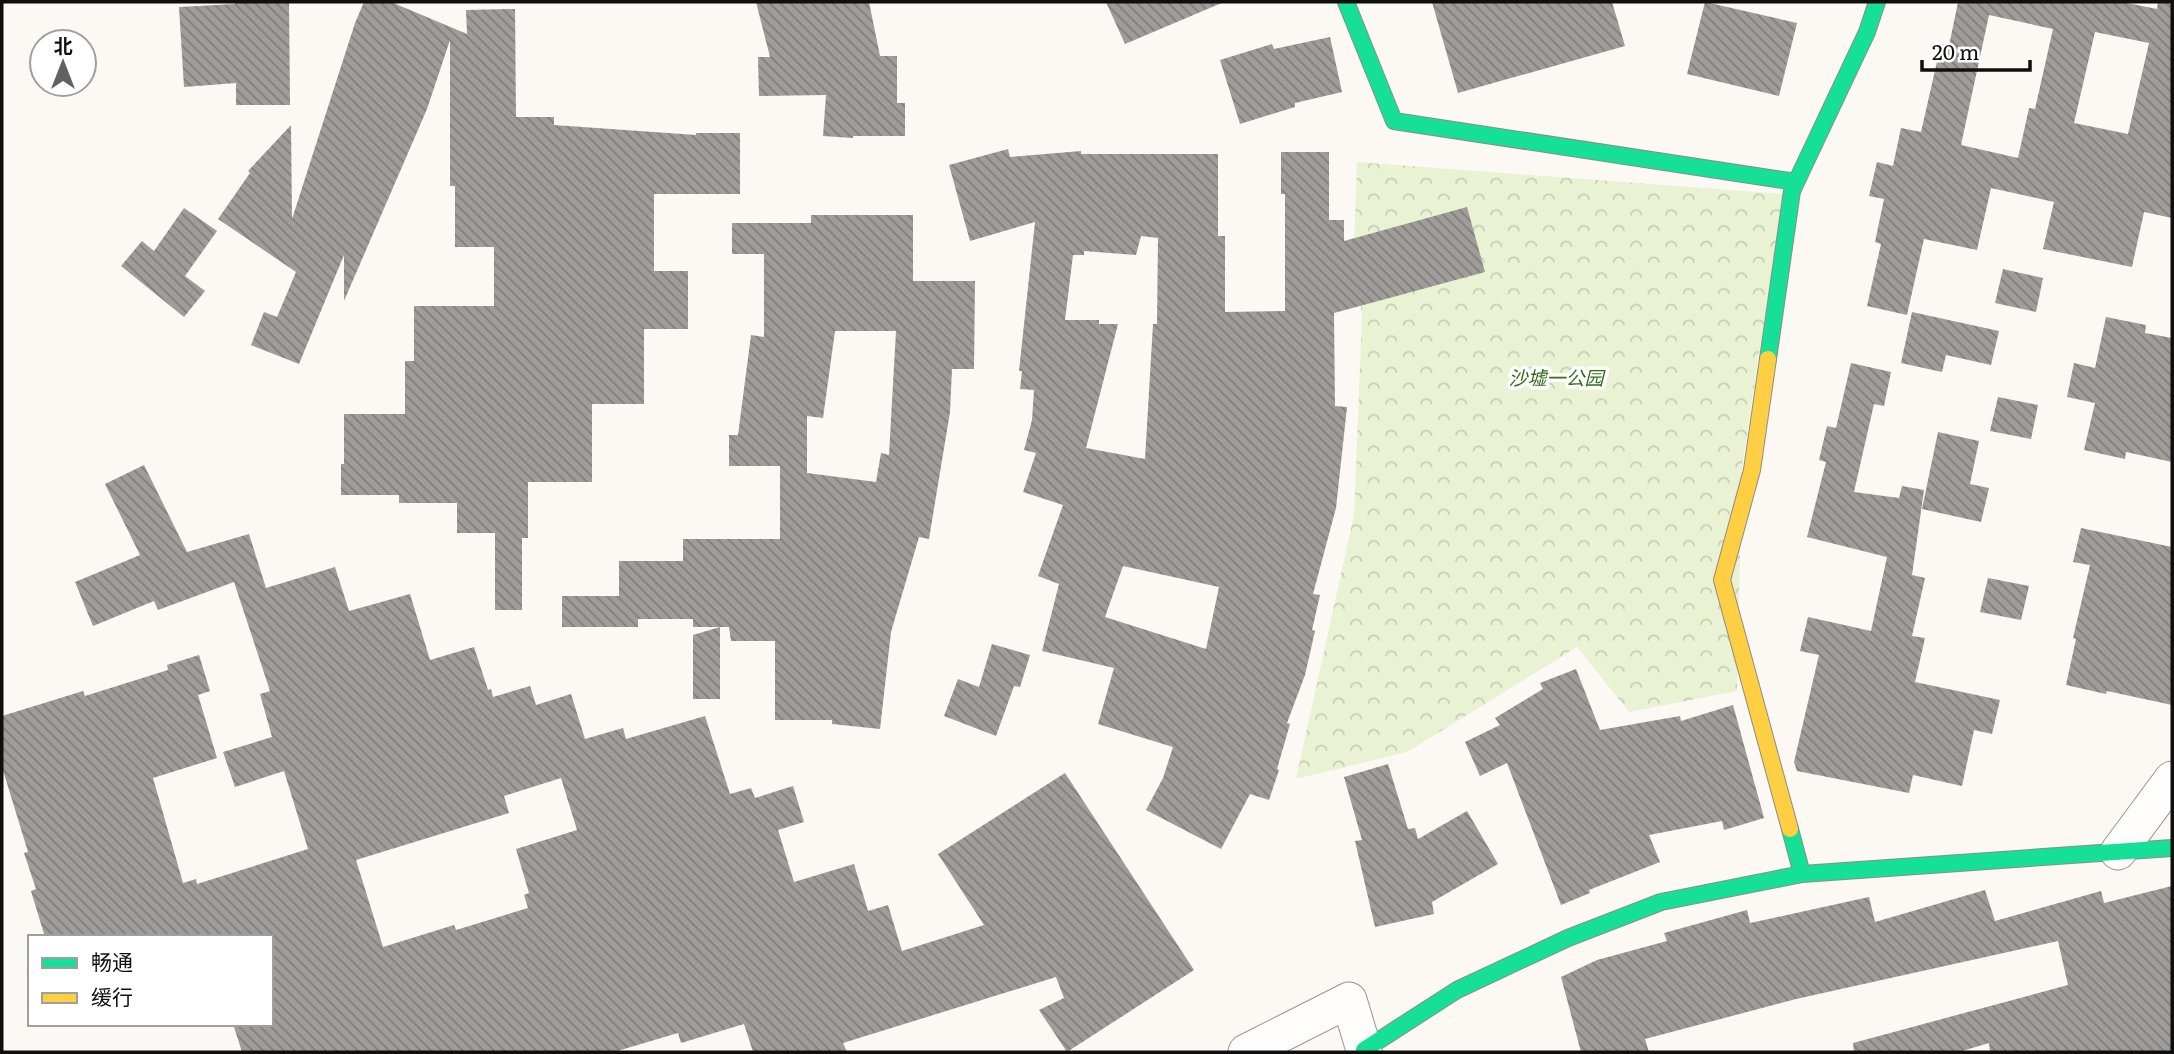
<svg xmlns="http://www.w3.org/2000/svg" width="2174" height="1054" font-family="Literata,'Noto Sans SC',serif">
<style>
.park{fill:url(#park-crowns)}
.building{fill:url(#building-back-hatch);fill-rule:evenodd}
.lines{fill:none;stroke-linecap:round;stroke-linejoin:round}
.street-casing{stroke:#969492;stroke-width:37}
.fast-casing{stroke:#8c8b89;stroke-width:18}
.slow-casing{stroke:#8c8b89;stroke-width:18}
.street{stroke:#fffefd;stroke-width:35}
.fast{stroke:#16e098;stroke-width:16}
.slow{stroke:#ffcf43;stroke-width:16}
.labels{text-anchor:middle;dominant-baseline:central;stroke-width:7;stroke-linejoin:round;paint-order:stroke}
.park-label{font-size:19px;font-style:italic;fill:#356b1a;stroke:#fff}
</style>
<defs>
<pattern id="park-crowns" width="20" height="18" patternUnits="userSpaceOnUse" patternTransform="scale(1.75)"><rect width="20" height="18" fill="#e9f2d2"/><path d="M2 6a3 3 0 1 1 6 0M12 15a3 3 0 1 1 6 0" fill="none" stroke="#c7ceb3"/></pattern>
<pattern id="building-back-hatch" width="6" height="6" patternUnits="userSpaceOnUse" patternTransform="scale(1.75)"><rect width="6" height="6" fill="#9f9c99"/><path d="M-1 5l2 2M0 0l6 6M5-1l2 2" fill="none" stroke="#807e7b"/></pattern>
</defs>
<rect width="100%" height="100%" fill="#fcf9f4"/>
<path class="park" d="M1357 162 1783 194 1742 468 1737 691 1629 712 1577 647 1407 752 1296 779 1354 515 1362 317 1354 250Z"/>
<path class="building" d="M235 2H289L290 105H236V83L184 87 179 7 235 4Z
M364 2H391L467 34 466 10 515 9 516 117H554V125L696 135V133H740V194H654V271H688V329H644V404H592V482H528V538H522V610H495V533H457V503H399V495H341V464H344V414H405V361H414V306H494V247H455V186H450V40L427 109 344 301V255L299 364 251 345 264 312 277 317 296 272 218 219 250 173 248 171 291 125 292 219 355 23Z
M756 2H869L880 56H897V103H905V136H853V138L823 136 826 95 759 96 758 57H770Z
M1106 2H1224L1125 44Z
M1432 2H1612L1625 46 1458 93Z
M1705 2 1797 23 1779 96 1687 74Z
M1958 2H2122L2157 9 2158 2H2172V218L2144 212 2132 267 2043 249 2054 202 1991 188 1977 250 1924 239 1907 315 1867 306 1881 244 1875 242 1884 199 1869 196 1877 162 1893 166 1901 128 1921 132 1941 44 1949 46ZM1989 15 2053 29 2035 109 2029 108 2018 158 1961 145ZM2095 32 2149 43 2128 134 2074 123Z
M1330 37 1342 92 1295 103V107L1240 124 1220 60 1272 44 1274 49Z
M1008 149 1010 157 1081 151V154H1218V236H1225V312L1285 311V194H1281V152H1329V220H1344V241L1467 207 1485 272 1334 313 1335 406 1347 407 1336 508 1313 594 1320 595 1312 630 1315 631 1305 675 1287 723 1290 724 1277 769 1279 770 1269 800 1250 794 1221 849 1146 810 1163 778 1173 747 1098 724 1114 668 1042 651 1059 584 1038 576 1063 505 1023 492 1036 453 1024 450 1032 420 1034 390 1020 389 1022 371H1019L1035 222 970 241 949 165ZM1141 236 1158 238 1157 324H1153L1145 459 1086 448 1118 324H1099V320H1065L1073 255H1084V251L1136 255ZM1123 566 1219 587 1206 649 1105 617Z
M184 208 217 231 185 276 205 291 184 317 121 266 142 241 154 251Z
M811 215H913V281H975L974 369H952L950 412 929 539 919 537 891 632 880 729 832 724V720H775V641H731L729 627H720V699H693V635L720 627H693V619H638V627H562V596H619V561H683V539H780V466H729V435H738L751 335 764 337V254H732V223H811ZM835 331H896L889 455 881 453 876 482 807 473V416L823 418Z
M2003 269 2043 278 2036 312 1995 303Z
M1912 312 1999 331 1991 365 1946 355 1942 372 1901 363Z
M2106 317 2146 325 2145 333 2172 338V462L2126 452 2125 459 2084 450 2095 403 2067 397 2074 363 2095 368Z
M1851 363 1891 372 1884 406 1874 404 1854 492 1899 498 1902 486 1924 490 1912 575 1925 578 1912 636 1925 638 1915 682 2000 700 1992 734 1974 730 1962 786 1913 775 1909 793 1797 771 1794 762 1819 655 1800 651 1808 617 1871 631 1887 557 1807 537 1826 462 1819 460 1827 426 1836 428Z
M1998 397 2038 405 2031 439 1990 431Z
M1938 432 1979 441 1970 484 1989 488 1981 522 1922 509Z
M144 465 187 552 249 534 266 588 335 567 349 611 410 594 430 660 474 647 488 690 491 689 493 697 530 686 536 705 571 694 585 739 623 728 626 739 705 716 730 794 751 788 755 798 793 786 804 822 778 830 794 882 854 864 868 911 888 905 902 951 984 925 938 854 1065 773 1194 970 1067 1052 1039 1010 1064 998 1056 977 843 1043 847 1052H753L744 1024 681 1043 678 1033 614 1052H242L233 1024H271V937H45L31 891 36 889 24 853 28 852 2 767V716L83 691 85 696 168 670 167 665 199 655 210 691 198 695 217 758 153 778 183 883 196 879 197 884 308 849 284 771 235 787 223 752 272 737 260 694 270 691 234 582 158 610 154 601 93 626 75 582 140 555 105 484ZM561 778 577 830 516 849 529 893 524 895 528 908 456 930 454 925 383 947 356 860 509 813 504 796Z
M2081 528 2172 547V705L2107 691 2106 694 2066 685 2076 639 2073 638 2090 565 2073 562Z
M1988 578 2029 586 2021 620 1980 612Z
M992 644 1030 655 1020 687 1014 686 996 736 944 716 958 679 979 687Z
M1576 669 1600 730 1680 716 1681 721 1733 705 1764 818 1724 830 1722 821 1649 835 1660 862 1589 890 1590 893 1561 905 1507 763 1480 776 1465 742 1500 725 1495 718 1543 689 1540 683Z
M1388 764 1408 829 1415 828 1418 839 1467 811 1498 864 1432 902 1434 914 1375 927 1355 841 1362 840 1344 777Z
M2172 886V1052H1990L1989 1043 1959 1052H1854L1853 1043 2068 985 2058 941 1796 999 1645 1039 1649 1052H1581L1561 977 1597 960 1667 941 1664 933 1747 910 1750 923 1869 897 1875 922 1985 890 1995 921 2101 891 2104 903Z"/>
<g class="lines">
<g class="street-casing">
<path id="street" d="M2118 852 2172 779
M1246 1052 1349 1000 1364 1050"/>
</g>
<g class="fast-casing">
<path id="fast" d="M1346 2 1394 121 1796 182
M1768 359 1792 191 1867 32 1877 2
M1802 874 2172 848
M1365 1052 1364 1050 1457 990 1568 938 1661 902 1802 874 1790 829"/>
</g>
<g class="slow-casing">
<path id="slow" d="M1768 359 1752 470 1722 580 1790 829"/>
</g>
<use href="#street" class="street"/>
<use href="#fast" class="fast"/>
<use href="#slow" class="slow"/>
</g>
<g class="labels">
<g class="park-label">
<text x="1556" y="377">沙墟一公园</text>
</g>
</g>
<rect width="2174" height="1054" fill="none" stroke="#0f0f0f" stroke-width="7"/>
<rect x="28" y="935" width="245" height="91" fill="#ffffff" stroke="#9f9f9f" stroke-width="2"/>
<rect x="42" y="958" width="35" height="10" fill="#16e098" stroke="#9f9f9f" stroke-width="2"/>
<text x="91" y="970" font-size="21" fill="#0f0f0f">畅通</text>
<rect x="42" y="993" width="35" height="10" fill="#ffcf43" stroke="#9f9f9f" stroke-width="2"/>
<text x="91" y="1005" font-size="21" fill="#0f0f0f">缓行</text>
<g transform="translate(63 63)"><circle r="33" fill="#ffffff" stroke="#9f9f9f" stroke-width="2"/>
<path d="M0-5L12 26L0 18L-12 26Z" fill="#62615f"/>
<text y="-10" font-size="19" font-weight="bold" text-anchor="middle" fill="#0f0f0f">北</text>
</g>
<path d="M1922 60v10h108v-10" fill="none" stroke="#0f0f0f" stroke-width="3.5"/>
<text x="1932" y="60" font-size="21" fill="#0f0f0f" stroke="#ffffff" stroke-width="5" paint-order="stroke">20 m</text>
</svg>
